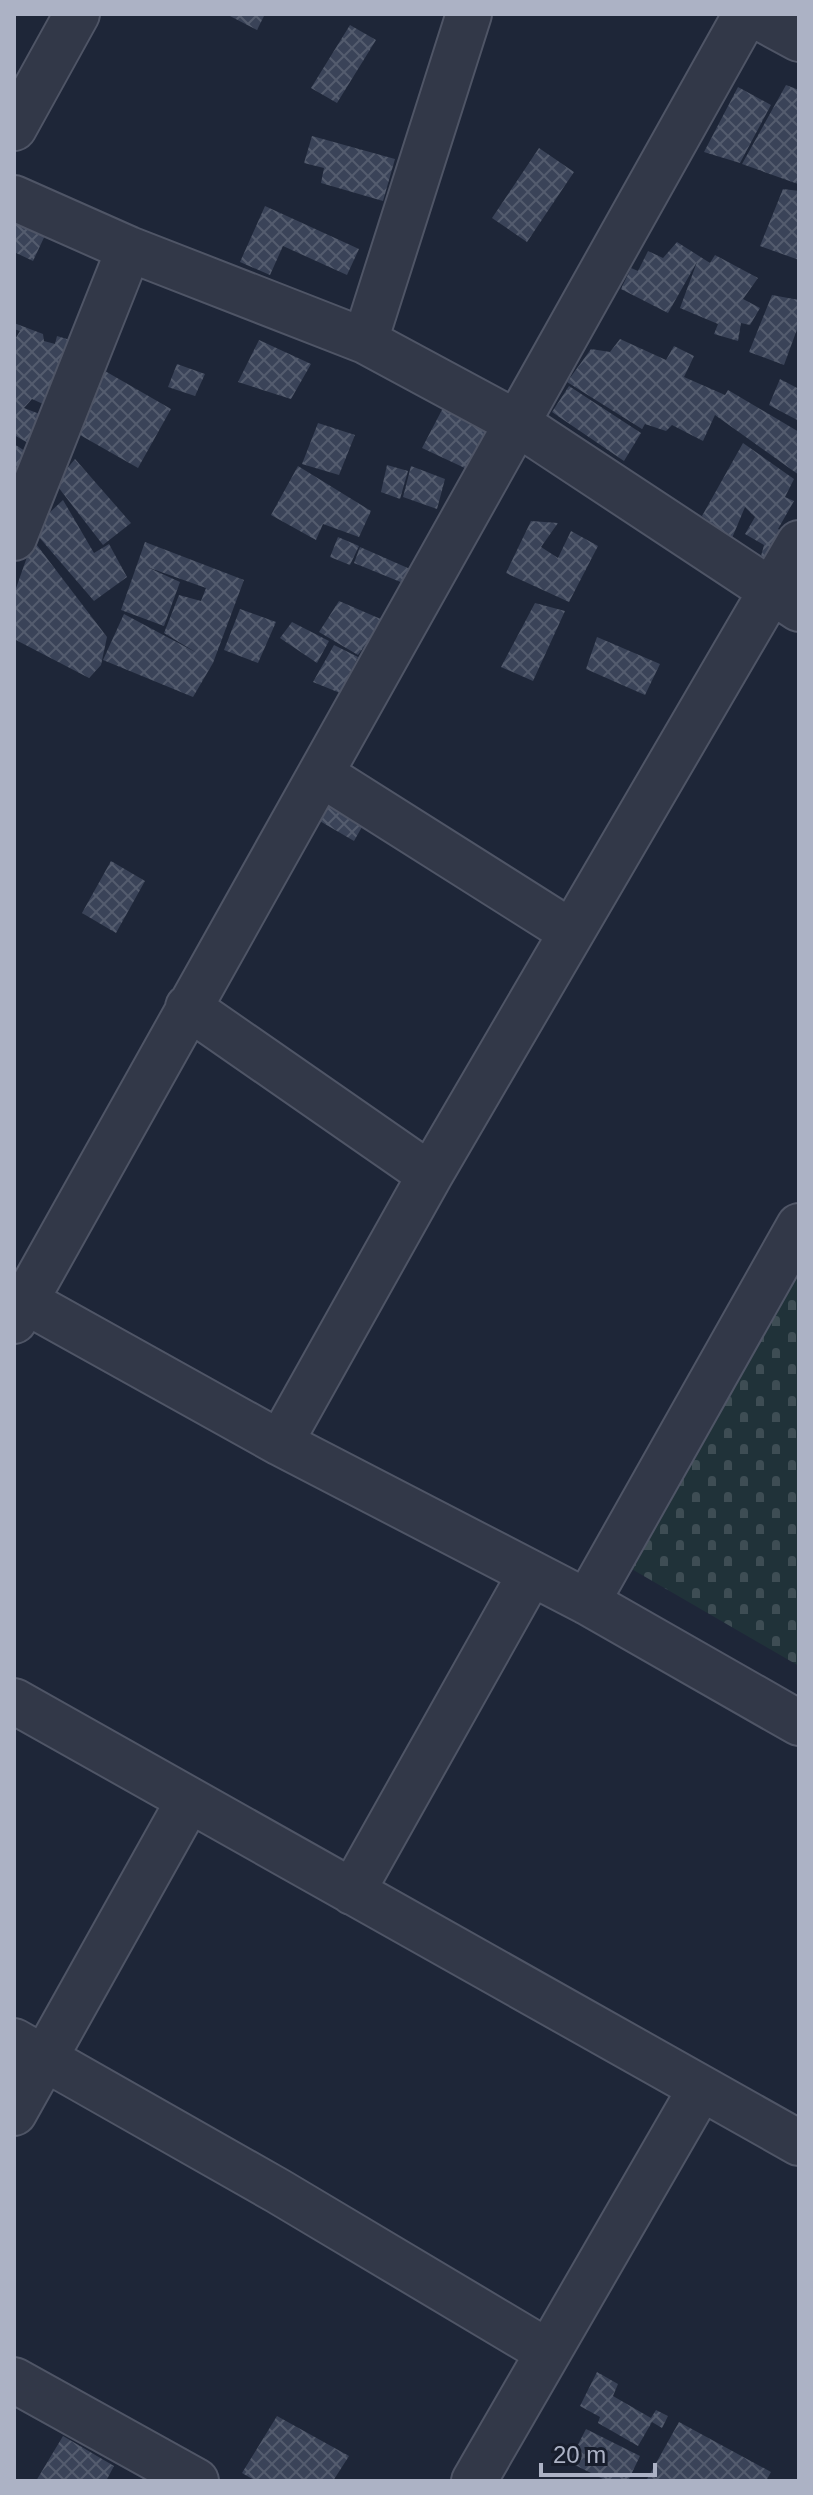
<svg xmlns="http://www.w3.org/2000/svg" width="813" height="2495" font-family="Arial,sans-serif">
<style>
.cemetery{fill:url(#cemetery-stones)}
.building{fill:url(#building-cross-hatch)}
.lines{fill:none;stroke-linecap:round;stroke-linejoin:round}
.minor-casing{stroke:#4f5566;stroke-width:48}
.minor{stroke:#323848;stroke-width:44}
</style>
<defs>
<pattern id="cemetery-stones" width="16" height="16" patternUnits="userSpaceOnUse" patternTransform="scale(2)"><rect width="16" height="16" fill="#203239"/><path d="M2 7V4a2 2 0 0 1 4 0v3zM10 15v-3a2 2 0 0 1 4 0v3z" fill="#3e4d54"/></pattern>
<pattern id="building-cross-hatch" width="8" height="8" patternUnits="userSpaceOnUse" patternTransform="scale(2)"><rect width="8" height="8" fill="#3a4358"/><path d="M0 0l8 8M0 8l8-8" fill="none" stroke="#545c6e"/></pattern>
</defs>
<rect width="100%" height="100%" fill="#1e2638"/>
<path class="cemetery" d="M799 1266V1666L623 1564Z"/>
<path class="building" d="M226 14H265L257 30Z
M350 25 376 40 337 103 311 88Z
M786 85 799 90 798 184 742 164Z
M738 87 771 105 740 163 704 152Z
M312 136 395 159 383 201 321 183 324 168 304 163Z
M539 148 574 172 527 242 492 218Z
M783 189 799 191V260L760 246Z
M265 206 359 249 347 275 283 246 270 275 240 262Z
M14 216 48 229 33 261 14 252Z
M677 242 710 263 715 255 758 278 743 299 760 308 750 325 741 323 738 341 714 334 718 324 680 308 697 262 668 313 621 289 631 268 638 271 648 251 663 258Z
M772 295 799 300V324L784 365 749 352Z
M14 323 43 334 44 341 55 344 57 336 83 344 54 409 32 399 24 408 50 418 37 448 14 435V341L20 331 14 329Z
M620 339 666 360 674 346 694 356 684 377 725 395 728 390 799 432V475L715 415 703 441 672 425 666 431 645 424 642 429 567 382 591 349 610 352Z
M259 340 311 364 291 399 238 382Z
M177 364 205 374 195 396 168 387Z
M105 371 171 409 138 468 80 435Z
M780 379 799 389V421L769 405Z
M569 386 641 433 624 461 552 412Z
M444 406 489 424 469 470 422 448Z
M318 423 355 435 339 475 302 464Z
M743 443 794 479 785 497 794 501 778 529 793 536 774 562 761 556 764 545 745 534 755 517 745 507 732 538 702 516Z
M14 444 33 456 21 479 14 476Z
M75 459 131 523 103 545 55 483Z
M387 465 408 471 400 499 381 492Z
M298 466 371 511 359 537 323 524 316 540 271 515Z
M411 466 445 479 437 509 403 497Z
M63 500 94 553 109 544 127 577 94 601 32 529Z
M531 521 558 523 541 547 558 558 571 531 598 546 569 602 506 573Z
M338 537 359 546 350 565 330 557Z
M33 540 107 637 101 665 89 678 14 639V594Z
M145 542 244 580 213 663 193 697 103 660 124 614 197 653 164 633 179 595 201 601 206 588 147 567 180 582 164 626 121 610Z
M360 547 410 569 403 583 354 563Z
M339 601 383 620 358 655 319 632Z
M535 603 565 611 533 681 501 667Z
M240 609 276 622 258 663 224 650Z
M292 622 329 641 317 663 280 638Z
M597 637 660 664 645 695 586 669Z
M334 645 358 657 340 693 313 682Z
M330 799 366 820 354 841 318 820Z
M111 861 145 881 116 933 82 913Z
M597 2372 618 2384 613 2396 651 2418 656 2410 668 2416 662 2428 652 2422 638 2446 598 2423 600 2417 580 2406Z
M277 2416 349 2456 333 2481H256L242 2473Z
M679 2422 771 2472 766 2481H646Z
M586 2429 640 2456 628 2481H607L569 2462Z
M63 2436 114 2466 106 2481H36Z"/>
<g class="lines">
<g class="minor-casing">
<path id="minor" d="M753 14 799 39
M14 128 77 14
M14 198 129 249 365 341 517 423 799 609
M365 341 469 14
M14 538 129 249
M321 774 571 932
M188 1007 430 1175
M25 1301 280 1443 587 1602 799 1723
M14 1321 746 14
M280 1443 430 1175 799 543
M587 1602 799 1226
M14 1701 799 2143
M352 1892 531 1573
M14 2041 278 2191 548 2352
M14 2113 189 1800
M14 2380 196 2481
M474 2481 701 2088"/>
</g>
<use href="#minor" class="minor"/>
</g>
<rect width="813" height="2495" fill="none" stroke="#acb2c5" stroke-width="32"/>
<path d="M541 2463v12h114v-12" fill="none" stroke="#acb2c5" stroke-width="4"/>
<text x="553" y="2463" font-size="24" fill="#acb2c5" stroke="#171d2c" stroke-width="6" paint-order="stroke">20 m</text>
</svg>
